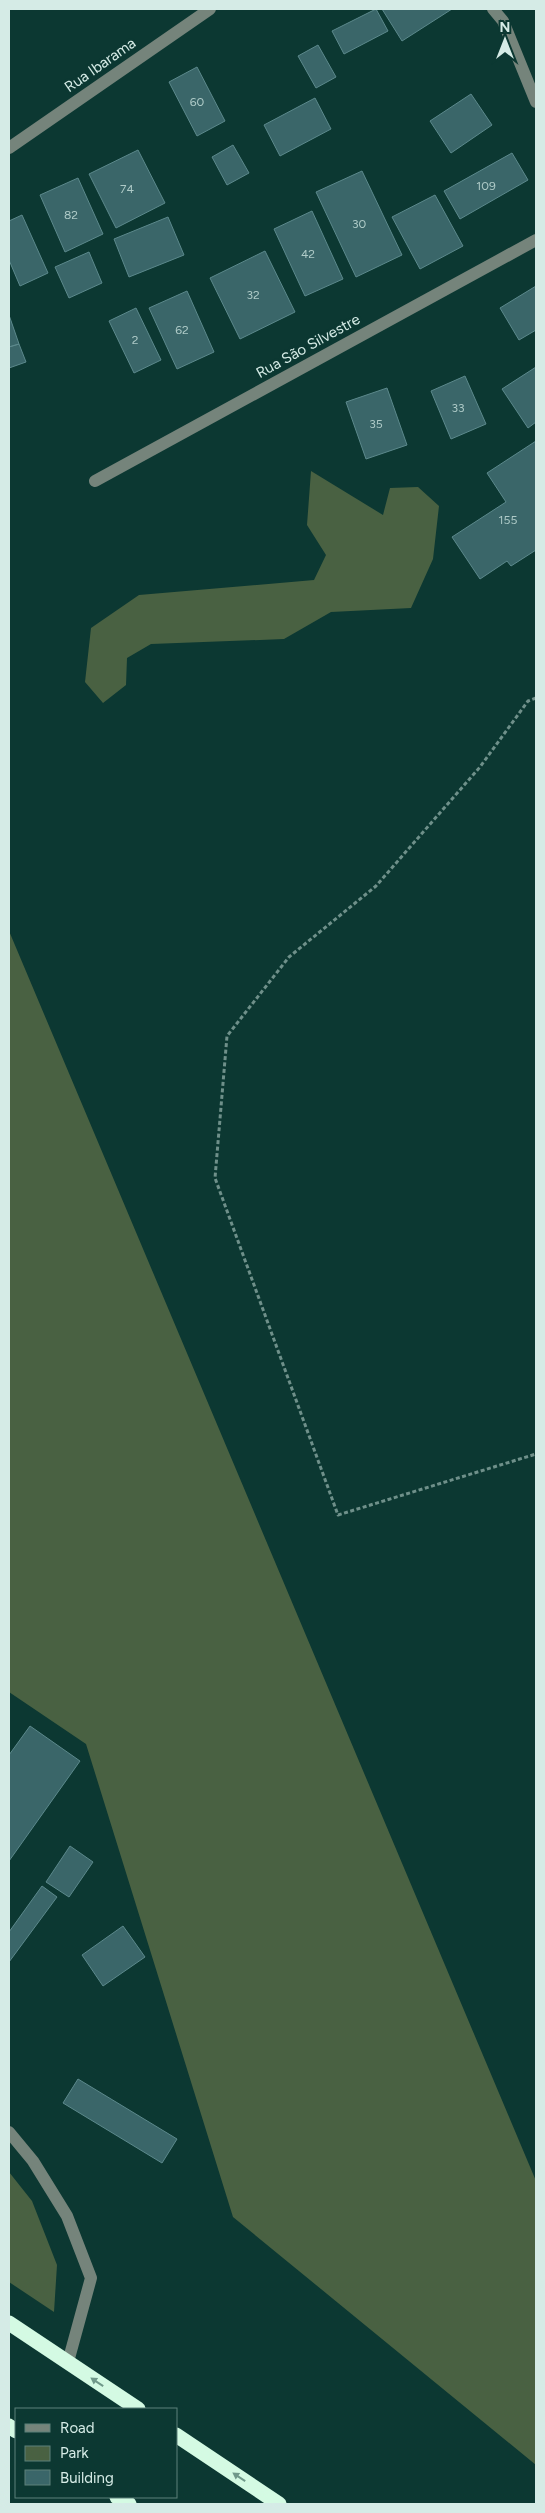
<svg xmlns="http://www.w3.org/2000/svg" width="545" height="2513" font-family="Figtree,sans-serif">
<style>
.green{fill:#496142}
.building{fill:#3a6669;stroke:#5c898c}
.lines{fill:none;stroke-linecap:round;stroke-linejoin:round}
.path{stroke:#6f908a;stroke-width:3;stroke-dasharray:4 2.5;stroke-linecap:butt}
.minor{stroke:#75847b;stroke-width:12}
.highway{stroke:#d4fae3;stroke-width:15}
.oneway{fill:#70998a}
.labels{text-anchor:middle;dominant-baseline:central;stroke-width:5;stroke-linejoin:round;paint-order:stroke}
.number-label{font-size:12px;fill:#aecac7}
.street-label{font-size:15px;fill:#d5ebe6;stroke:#0c3832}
</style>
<rect width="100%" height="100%" fill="#0c3832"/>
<path class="green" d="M311 471 383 515 390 488 418 487 439 506 433 559 411 608 331 612 284 639 151 644 127 658 126 685 103 703 85 682 91 628 139 595 314 580 326 555 307 525Z
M9 931 536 2181V2465L233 2217 86 1744 9 1692Z
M9 2172 32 2201 57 2265 54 2312 9 2282Z"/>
<path class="building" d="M376 9 388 31 344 54 332 31Z
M382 9H452L402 41Z
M318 45 336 77 316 88 298 56Z
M197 67 225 121 197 136 169 82Z
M471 94 492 125 451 153 430 121Z
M315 98 331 129 280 156 264 125Z
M233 145 249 173 227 185 212 157Z
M138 150 165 203 116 228 89 174Z
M512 153 528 180 460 219 444 191Z
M362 171 402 255 356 277 316 192Z
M78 178 103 234 65 252 40 195Z
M435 195 463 246 420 269 392 217Z
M312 211 343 279 305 296 274 229Z
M22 215 48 273 20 286 9 260V221Z
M168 217 184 255 129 277 114 239Z
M265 251 295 312 240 339 210 278Z
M89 252 102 283 69 298 55 267Z
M536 286V330L519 340 500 308Z
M187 291 214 352 177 369 149 308Z
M136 308 161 360 134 373 109 321Z
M9 315 19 344 9 347Z
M19 344 26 362 9 368V347Z
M536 367V422L528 428 502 389Z
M465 376 486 424 451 439 431 391Z
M387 388 407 445 366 459 346 402Z
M536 441V550L511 566 507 561 480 579 452 537 506 502 487 473Z
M30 1726 80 1761 9 1861V1755Z
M70 1846 93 1862 69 1897 46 1882Z
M42 1886 57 1897 9 1962V1932Z
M123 1926 145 1957 103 1986 82 1955Z
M78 2079 177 2139 162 2163 63 2103Z"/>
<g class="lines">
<path class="path" d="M536 698 528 701 480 767 376 886 289 957 227 1036 215 1178 338 1515 536 1454"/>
<path class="minor" d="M493 9 503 21 536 102
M9 148 210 9
M95 481 536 240
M9 2132 33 2161 67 2216 91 2278 68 2362"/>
<path class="highway" d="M9 2323 138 2409
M9 2426 16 2431
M176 2435 279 2504
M117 2497 129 2504"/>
</g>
<defs><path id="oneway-solid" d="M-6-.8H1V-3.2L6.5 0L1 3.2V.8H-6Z" transform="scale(1.25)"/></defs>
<g class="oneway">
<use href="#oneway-solid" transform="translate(97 2382) rotate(-146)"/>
<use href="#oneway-solid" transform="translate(239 2477) rotate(-146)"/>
</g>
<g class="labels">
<g class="number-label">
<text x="197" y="102">60</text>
<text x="486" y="186">109</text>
<text x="127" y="189">74</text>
<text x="71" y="215">82</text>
<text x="359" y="224">30</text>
<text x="308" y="254">42</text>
<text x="253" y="295">32</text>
<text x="182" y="330">62</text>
<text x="135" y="340">2</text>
<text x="458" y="408">33</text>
<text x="376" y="424">35</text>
<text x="508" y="520">155</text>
</g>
<g class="street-label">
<text transform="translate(100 65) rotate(-35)">Rua Ibarama</text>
<text transform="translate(308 346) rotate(-29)">Rua São Silvestre</text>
</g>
</g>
<rect width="545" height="2513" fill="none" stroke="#d5ebe6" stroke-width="20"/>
<rect x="15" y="2408" width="162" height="90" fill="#0c3832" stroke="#5c807a"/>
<rect x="25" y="2424" width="25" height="8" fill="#75847b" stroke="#5c807a"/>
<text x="60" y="2433" font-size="15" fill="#d5ebe6">Road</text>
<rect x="25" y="2446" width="25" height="15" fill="#496142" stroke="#5c807a"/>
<text x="60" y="2458" font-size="15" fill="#d5ebe6">Park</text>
<rect x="25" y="2470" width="25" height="15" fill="#3a6669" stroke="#5c807a"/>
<text x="60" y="2483" font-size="15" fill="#d5ebe6">Building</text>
<g transform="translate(505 40)" stroke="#0c3832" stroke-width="4" paint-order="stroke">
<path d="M0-4L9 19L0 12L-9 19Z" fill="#d5ebe6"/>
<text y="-8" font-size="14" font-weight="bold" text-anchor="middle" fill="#d5ebe6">N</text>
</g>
</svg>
